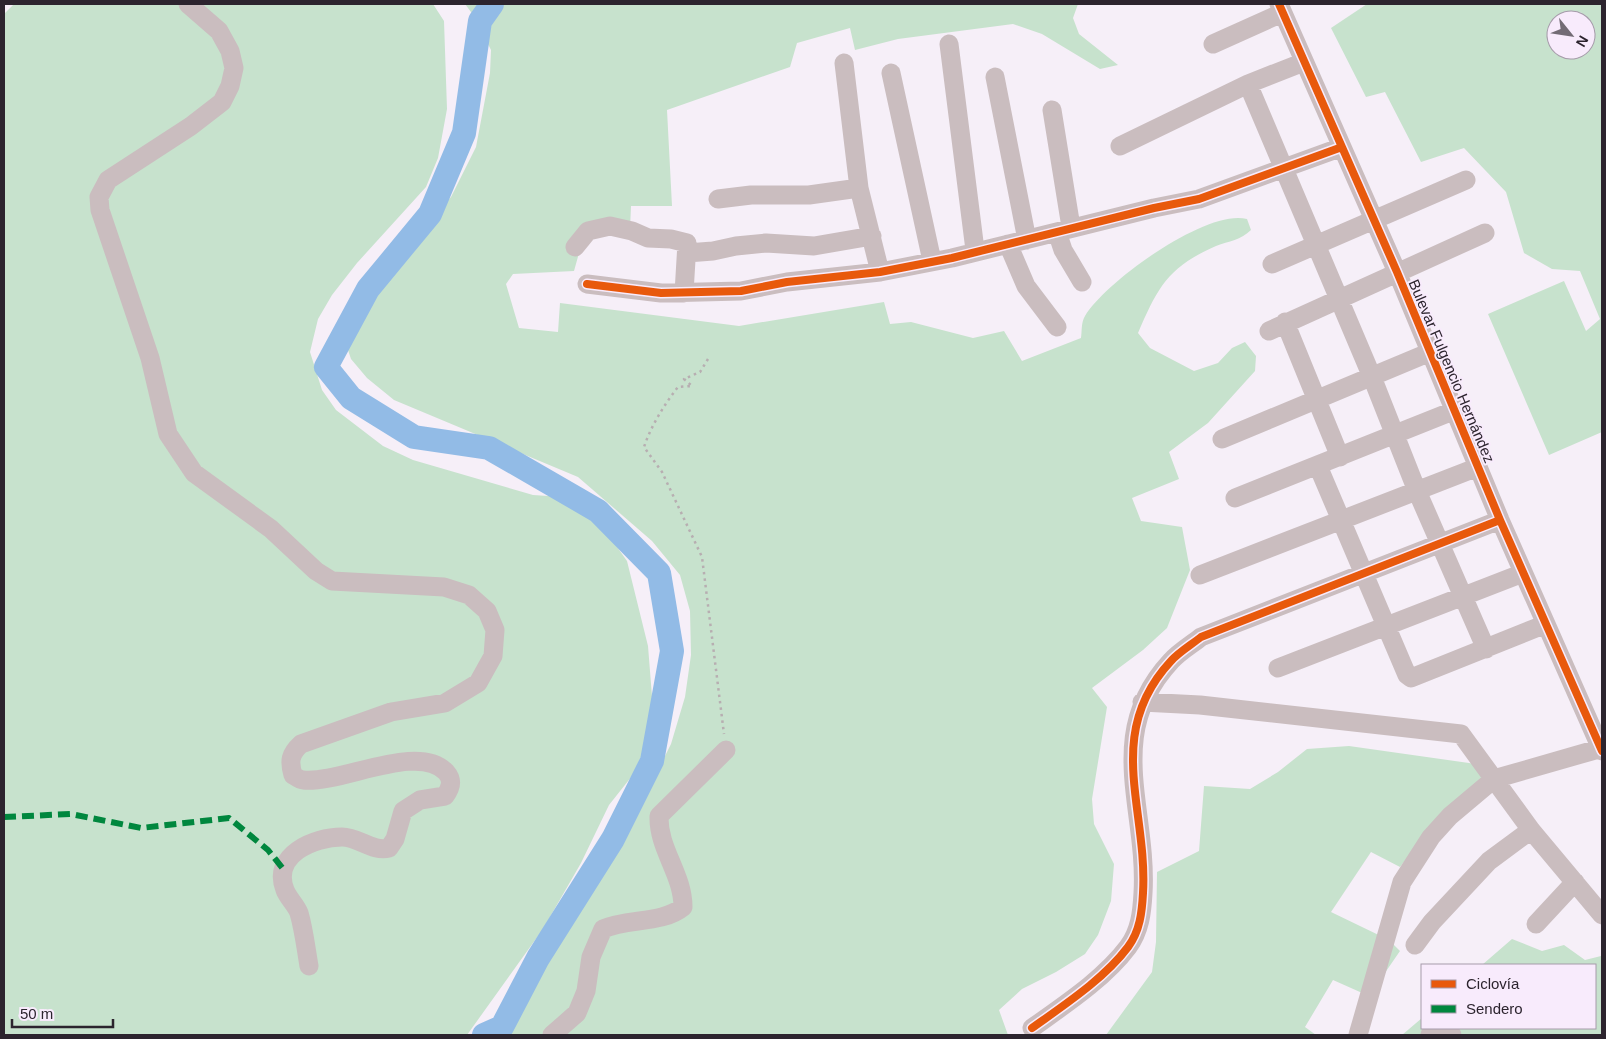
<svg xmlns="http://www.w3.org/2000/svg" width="1606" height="1039" font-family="Helvetica,sans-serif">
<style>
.green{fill:#c7e2cd;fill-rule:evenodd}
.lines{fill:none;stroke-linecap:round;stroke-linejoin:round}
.river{stroke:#92bbe6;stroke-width:24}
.path{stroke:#b7aeb1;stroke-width:2.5;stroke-dasharray:2.5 4;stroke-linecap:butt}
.minor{stroke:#cabdbf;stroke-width:19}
.quiet{stroke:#00873e;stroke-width:6;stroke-dasharray:12 6;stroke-linecap:butt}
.cycleway-casing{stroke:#f8ebfc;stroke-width:11}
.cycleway{stroke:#e8590c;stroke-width:8}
.labels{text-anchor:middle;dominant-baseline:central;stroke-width:4;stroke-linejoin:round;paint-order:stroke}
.street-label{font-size:15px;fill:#2c242e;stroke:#f8ebfc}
</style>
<rect width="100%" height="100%" fill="#f6eff8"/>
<path class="green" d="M14 4H433L444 21 447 109 438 158 426 187 357 263 332 295 318 319 310 352 322 390 336 410 383 446 413 460 533 495 563 497 588 506 627 561 648 646 653 709 651 736 632 776 609 805 581 863 543 929 467 1035H4V14Z
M465 4H1078L1073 18 1079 34 1118 65 1100 69 1042 34 1013 24 898 39 855 50 850 28 797 43 790 67 667 110 672 206H631L630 229 586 228 574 271 513 274 506 284 519 328 558 332 560 303 739 326 884 302 890 324 911 322 973 338 1004 331 1022 361 1081 338C1082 332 1081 322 1085 316 1105 282 1207 208 1247 219L1251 230C1241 240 1229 241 1216 246 1168 267 1158 287 1138 333L1150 348 1194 371 1218 363 1232 348 1245 342 1256 356 1255 371 1208 423 1169 452 1179 479 1132 498 1141 521 1182 527 1190 570 1167 628 1143 650 1092 688 1107 707 1092 799 1094 824 1114 864 1111 901 1098 935 1085 954 1056 972 1022 989 999 1010 1008 1035H491L571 919 617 834 655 776 671 744 685 697 691 655 690 611 680 575 652 541 578 477 394 400 367 378 351 359 344 338 407 248 431 217 451 197 476 147 490 73 491 50 474 16Z
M1367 4H1602V432L1549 455 1488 314 1564 281 1586 331 1600 319 1580 271 1552 269 1524 253 1506 192 1464 148 1421 162 1385 92 1366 97 1331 28ZM1556 20H1586V50H1556Z
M1349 746 1483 765 1489 781 1443 811 1400 867 1371 852 1331 912 1389 940 1400 951 1369 996 1333 980 1305 1027 1316 1035H1106L1152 972 1156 942 1157 872 1199 851 1204 786 1250 789 1278 772 1307 749Z
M1512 939 1542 951 1564 945 1585 960 1601 956 1602 1035H1402L1422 1018V1028H1595V965H1482Z"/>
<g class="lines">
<path class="river" d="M484 1035 502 1027 538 958 613 839 652 761 672 651 659 573 598 511 489 448 414 437 351 398 326 367 368 289 430 214 464 133 480 21 492 4"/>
<path class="path" d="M708 359 700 372 684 379 692 386 678 387C664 405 651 426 644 447L662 472 702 557 724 734"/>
<path class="minor" d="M188 4 219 31 230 51 234 68 230 86 222 102 191 126 108 180 99 197 100 210 150 358 168 434 194 473 271 529 316 571 332 581 444 587 469 595 487 611 495 630 493 656 478 683 445 703 391 712 301 744C290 754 289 761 293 775 296 777 300 780 303 780 341 784 418 742 446 772 453 780 451 788 445 796L420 800 403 811 395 839 389 848C372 852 359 837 342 837 314 837 271 855 285 890 288 898 296 905 299 913 304 930 306 949 309 966
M1279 4 1397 272 1500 520 1602 751
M949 44 975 250
M1213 44 1282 13
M844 63 859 188 880 272
M891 73 932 261
M995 77 1027 240
M1248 84 1372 377 1417 491 1486 649
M1052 110 1071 227
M1120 146 1248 84 1304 62
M718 199 751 195H809L859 188
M1057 232 1063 250 1082 282
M1008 244 1026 286 1057 327
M575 247 588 231 610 226 632 231 648 238 671 239 687 243 684 293
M687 253 713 251 736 246 766 243 814 246 872 236
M1272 264 1466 180
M587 284 661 293 741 291 787 282 880 272 952 258 1154 208 1199 199 1342 147
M1285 322 1340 457
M1269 331 1485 233
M1222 439 1428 353
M1318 466 1407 675 1411 678 1546 624
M1235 498 1453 411
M1200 575 1478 467
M1278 668 1523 573
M1142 702 1200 705 1461 734 1531 830 1602 915
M1536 924 1575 882
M1415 945 1432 922 1489 861 1531 830
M1032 1028C1064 1005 1104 979 1128 947 1140 931 1142 912 1143 893 1148 809 1103 734 1171 661 1179 652 1191 645 1201 637L1500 520
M552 1035 577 1013 586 991 591 957 603 929C628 918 662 924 683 907 683 874 658 849 659 816L726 750
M1358 1035 1402 882 1431 837 1450 816 1494 779 1602 748
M1430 1035 1438 1030 1450 1032 1452 1035"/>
<path class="quiet" d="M4 817 71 814 141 828 229 818 268 850 284 870"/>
<g class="cycleway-casing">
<path id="cycleway" d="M1279 4 1397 272 1500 520 1602 751
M587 284 661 293 741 291 787 282 880 272 952 258 1154 208 1199 199 1342 147
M1032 1028C1064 1005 1104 979 1128 947 1140 931 1142 912 1143 893 1148 809 1103 734 1171 661 1179 652 1191 645 1201 637L1500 520"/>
</g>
<use href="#cycleway" class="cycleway"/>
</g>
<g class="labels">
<g class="street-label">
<text transform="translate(1452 371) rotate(67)">Bulevar Fulgencio Hernández</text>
</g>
</g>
<rect width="1606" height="1039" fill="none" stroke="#2c242e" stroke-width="10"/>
<rect x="1421" y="964" width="175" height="65" fill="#f8ebfc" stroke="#a69baa"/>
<rect x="1431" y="980" width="25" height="8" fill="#e8590c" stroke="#a69baa"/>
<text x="1466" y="989" font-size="15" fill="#2c242e">Ciclovía</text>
<rect x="1431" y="1005" width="25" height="8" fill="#00873e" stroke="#a69baa"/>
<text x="1466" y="1014" font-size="15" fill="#2c242e">Sendero</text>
<g transform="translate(1571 35) rotate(120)"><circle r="24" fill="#f8ebfc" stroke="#a69baa"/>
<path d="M0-4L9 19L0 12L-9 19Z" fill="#736b75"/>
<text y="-8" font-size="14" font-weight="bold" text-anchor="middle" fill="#2c242e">N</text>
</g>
<path d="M12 1019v8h101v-8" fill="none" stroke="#2c242e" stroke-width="2.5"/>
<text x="20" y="1019" font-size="15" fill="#2c242e" stroke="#f8ebfc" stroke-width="4" paint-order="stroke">50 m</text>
</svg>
